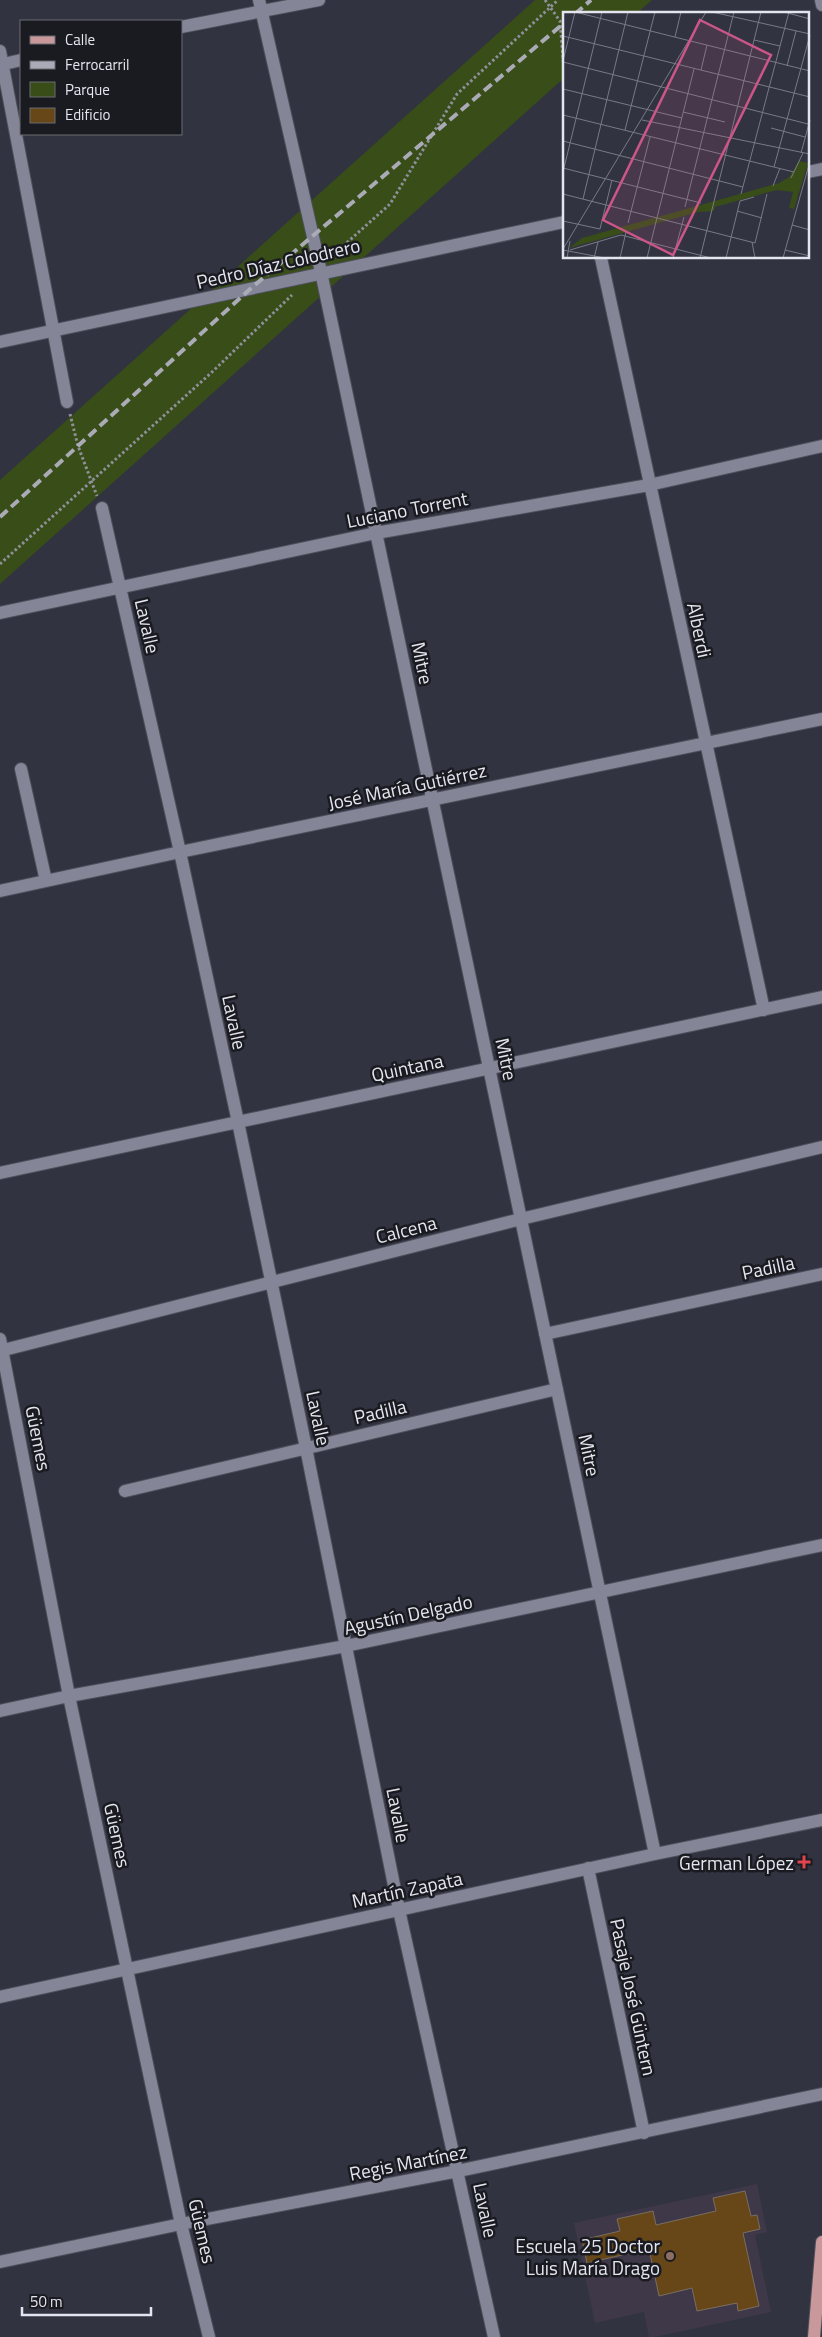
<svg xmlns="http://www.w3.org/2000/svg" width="822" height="2337" font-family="'Titillium Web',sans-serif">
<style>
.education{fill:#3f3848}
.green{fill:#384d17}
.building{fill:#674717;stroke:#796e61}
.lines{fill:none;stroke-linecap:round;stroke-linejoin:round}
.minor-casing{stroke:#4e4f5b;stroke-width:14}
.major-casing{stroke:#4e4f5b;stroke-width:14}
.path{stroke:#8f909b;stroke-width:3;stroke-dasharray:2.5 2.5;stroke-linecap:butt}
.minor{stroke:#848697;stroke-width:12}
.major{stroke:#c8989b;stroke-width:12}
.rail{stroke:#aaabb6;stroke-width:4;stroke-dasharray:10 5;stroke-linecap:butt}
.health-dot{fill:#e0444e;stroke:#1a1b21;stroke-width:2}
.education-dot{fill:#8d6e63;stroke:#1a1b21;stroke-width:2}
.labels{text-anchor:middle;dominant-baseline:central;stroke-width:5;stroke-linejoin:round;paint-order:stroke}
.street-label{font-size:19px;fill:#e4e5ee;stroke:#1a1b21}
.poi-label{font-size:19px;fill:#e4e5ee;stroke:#1a1b21;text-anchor:end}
.inset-road{fill:none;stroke:#797a86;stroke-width:1}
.view{fill:#cc5687;fill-opacity:0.15;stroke:#cc5687;stroke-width:2.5}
.inset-edge{fill:none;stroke:#e4e5ee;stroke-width:2.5}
</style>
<rect width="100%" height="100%" fill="#313341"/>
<path class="education" d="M757 2184 767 2232 755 2235 771 2312 655 2337H649L644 2312 595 2323 574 2223Z"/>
<path class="green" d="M535 0H652L636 14H564V78L0 584V480Z"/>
<path class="building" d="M745 2191 751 2216 757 2215 760 2229 743 2233 759 2306 738 2311 737 2303 697 2311 692 2288 659 2296 649 2249 587 2263 582 2240 620 2231 617 2219 653 2211 656 2225 716 2211 713 2198Z"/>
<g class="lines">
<g class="minor-casing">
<path id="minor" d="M259 0 321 272 655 1854
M821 0 822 5
M181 27 319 0
M0 51 67 402
M0 65 21 60
M808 172 822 169
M601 258 764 1010
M0 342 564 222
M102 508 180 852 238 1122 306 1448 399 1910 494 2337
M0 613 376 533 649 485 822 446
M21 769 46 881
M0 891 180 852 822 719
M0 1173 822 997
M545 1334 822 1274
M0 1339 69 1696 181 2224 209 2337
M0 1351 521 1219 822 1147
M125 1491 557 1389
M0 1711 69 1696 346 1646 822 1545
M588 1868 644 2133
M0 1997 655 1854 822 1820
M0 2262 181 2224 458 2171 822 2094"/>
</g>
<g class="major-casing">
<path id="major" d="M814 2337 822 2242"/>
</g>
<path class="path" d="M545 0 560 21 564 70
M332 256 390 204 457 94 558 0
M70 414 78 446 97 496
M0 564 211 373 292 295"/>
<use href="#minor" class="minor"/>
<use href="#major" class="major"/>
<path class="rail" d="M575 14 591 0
M0 517 249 290 564 23"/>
</g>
<path class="health-dot" d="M801.5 1854.5h5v5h5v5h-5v5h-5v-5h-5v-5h5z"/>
<circle class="education-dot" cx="670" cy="2256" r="5"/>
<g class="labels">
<g class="street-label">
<text transform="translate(278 263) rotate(-13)">Pedro Díaz Colodrero</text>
<text transform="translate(407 509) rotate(-11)">Luciano Torrent</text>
<text transform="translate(148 626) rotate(77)">Lavalle</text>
<text transform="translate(700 630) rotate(78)">Alberdi</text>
<text transform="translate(423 663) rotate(78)">Mitre</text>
<text transform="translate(407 786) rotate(-12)">José María Gutiérrez</text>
<text transform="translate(235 1022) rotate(78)">Lavalle</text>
<text transform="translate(507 1059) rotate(78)">Mitre</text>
<text transform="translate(407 1067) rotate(-12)">Quintana</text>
<text transform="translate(406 1229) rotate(-14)">Calcena</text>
<text transform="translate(768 1267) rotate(-12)">Padilla</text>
<text transform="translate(380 1411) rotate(-13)">Padilla</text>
<text transform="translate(319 1418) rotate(78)">Lavalle</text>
<text transform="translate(39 1438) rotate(79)">Güemes</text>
<text transform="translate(590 1455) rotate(78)">Mitre</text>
<text transform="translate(408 1614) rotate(-12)">Agustín Delgado</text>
<text transform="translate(399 1815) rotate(79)">Lavalle</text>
<text transform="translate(118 1835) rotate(78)">Güemes</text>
<text transform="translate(407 1889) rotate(-12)">Martín Zapata</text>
<text transform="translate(634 1997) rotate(78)">Pasaje José Güntern</text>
<text transform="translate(408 2162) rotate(-11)">Regis Martínez</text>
<text transform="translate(486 2210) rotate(78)">Lavalle</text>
<text transform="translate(203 2231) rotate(77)">Güemes</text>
</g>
<g class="poi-label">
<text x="794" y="1862">German López</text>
<text x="660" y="2245">Escuela 25 Doctor<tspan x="660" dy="22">Luis María Drago</tspan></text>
</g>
</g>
<g transform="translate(563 12)">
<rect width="246" height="246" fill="#313341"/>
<path d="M236 149 245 151 231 197 226 196 230 180 214 178 152 195 151 199 135 200 6 236 19 226 216 171 226 165Z" fill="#384d17"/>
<path class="inset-road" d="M12 0 247 59M149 0 247 22M221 0 247 7M0 24 247 85M112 25 118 0M191 28 217 34M0 49 12 0M0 50 245 112M224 54 233 19M138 58 144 33M0 77 119 106M120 100 162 110M0 103 231 160M79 108 247 142M208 116 242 125M62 118 92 0M0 129 180 175M238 141 247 108M211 155 247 23M0 156 138 191M0 160 39 0M228 166 240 141M210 174 217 156M0 182 192 231 204 182M178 182 226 0M20 187 65 0M122 195 171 0M174 199 199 206M0 209 37 217 49 168M65 211 87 125M229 213 247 218M189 230 192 246M0 237 143 0M0 238 42 246M7 238 58 223 148 246M222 238 247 244M4 246 7 229M31 246 35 230M57 246 63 220M84 246 131 57M110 246 121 205M137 246 198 0M163 246 177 189 191 185M220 246 247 149"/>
<path class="view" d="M137 8 208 43 110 243 40 208Z"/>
<rect width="246" height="246" class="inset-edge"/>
</g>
<rect x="20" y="20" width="162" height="115" fill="#1a1b21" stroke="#6b6c73"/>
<rect x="30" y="36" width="25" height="8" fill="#c8989b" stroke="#6b6c73"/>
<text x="65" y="45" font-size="15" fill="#e4e5ee">Calle</text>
<rect x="30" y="61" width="25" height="8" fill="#aaabb6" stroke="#6b6c73"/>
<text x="65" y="70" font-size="15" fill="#e4e5ee">Ferrocarril</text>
<rect x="30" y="82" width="25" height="15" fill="#384d17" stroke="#6b6c73"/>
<text x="65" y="95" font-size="15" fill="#e4e5ee">Parque</text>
<rect x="30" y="108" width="25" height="15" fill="#674717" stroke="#6b6c73"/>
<text x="65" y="120" font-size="15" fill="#e4e5ee">Edificio</text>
<path d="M22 2307v8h129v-8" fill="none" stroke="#e4e5ee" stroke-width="2.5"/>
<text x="30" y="2307" font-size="15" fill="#e4e5ee" stroke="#1a1b21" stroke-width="4" paint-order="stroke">50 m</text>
</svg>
